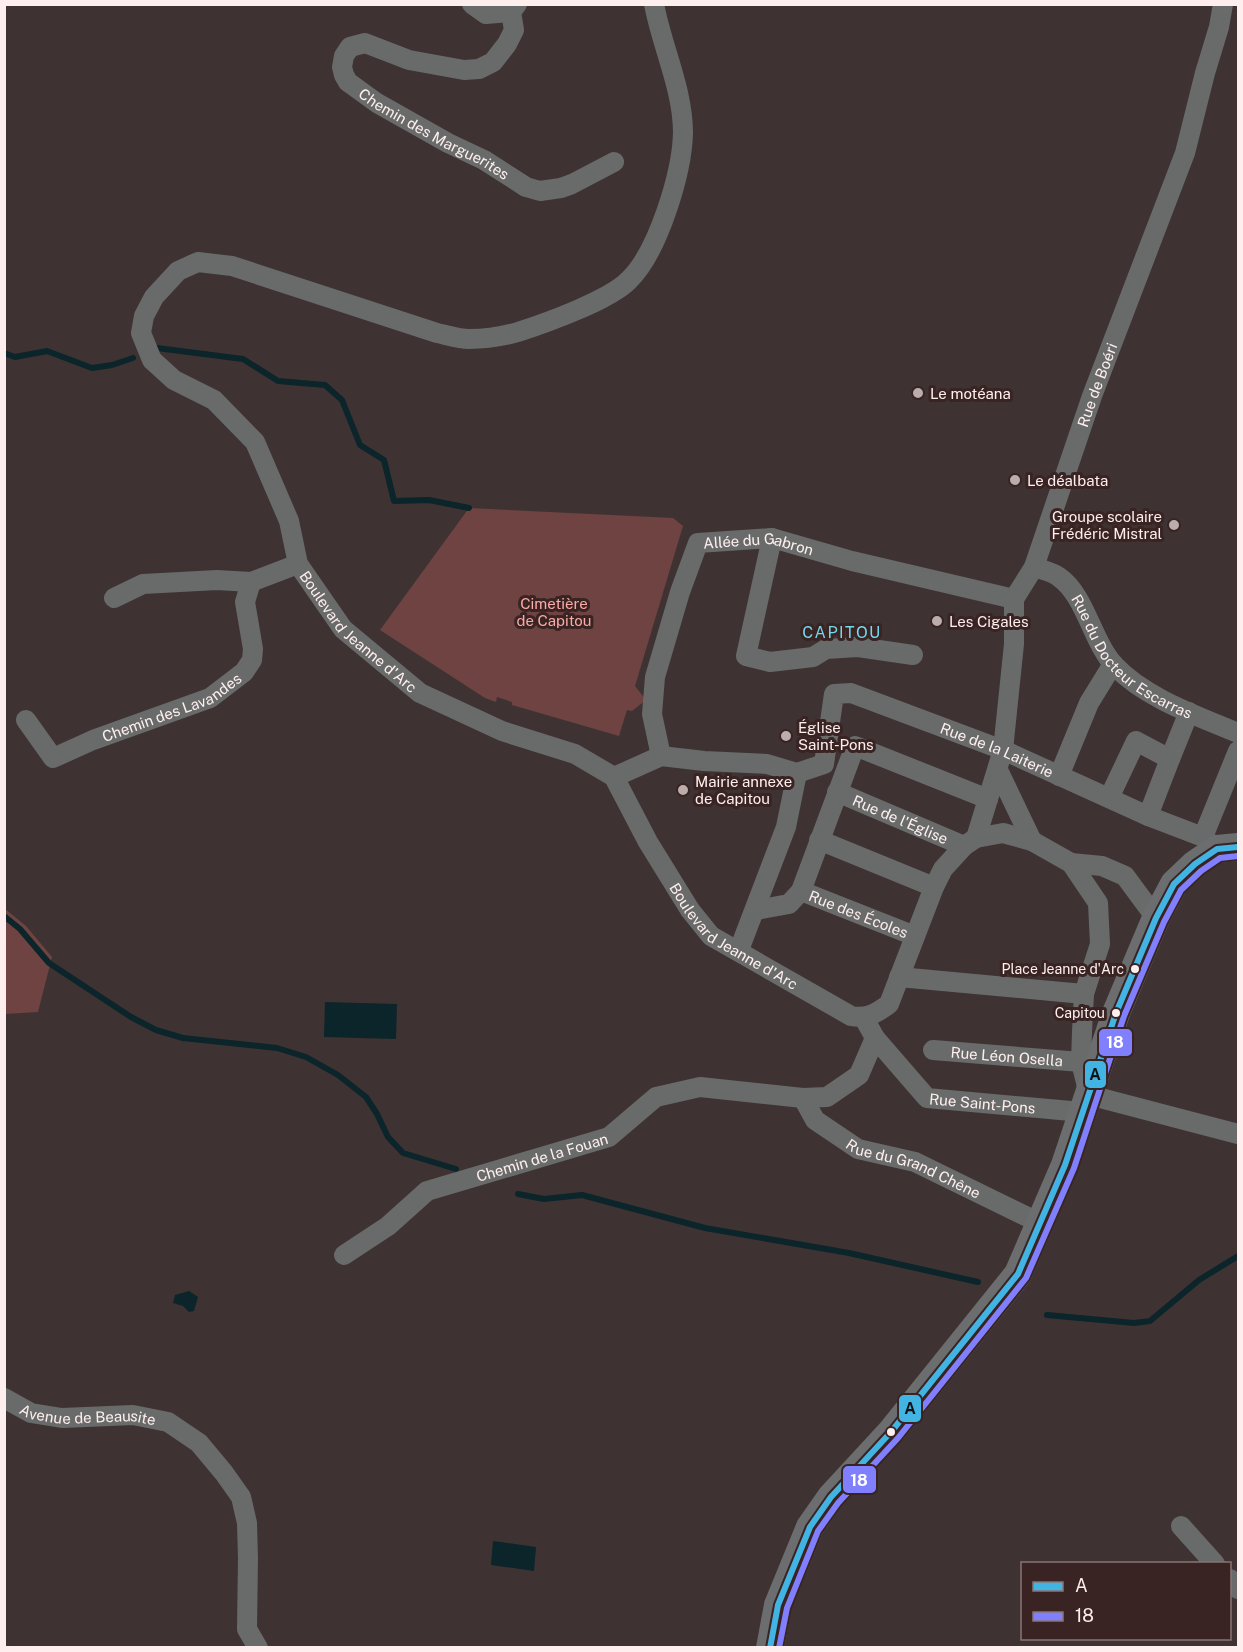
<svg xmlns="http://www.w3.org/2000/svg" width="1243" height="1652" font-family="'Public Sans',sans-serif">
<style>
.green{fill:#6f4342}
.water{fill:#0b252a}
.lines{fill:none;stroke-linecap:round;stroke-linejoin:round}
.stream{stroke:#0b252a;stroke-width:6}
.street{stroke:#696b6b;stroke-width:20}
.secondary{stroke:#6c6d6e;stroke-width:28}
.bus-1-casing{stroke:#392423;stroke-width:10}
.bus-2-casing{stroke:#392423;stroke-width:10}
.bus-1{stroke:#42b4e4;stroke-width:6}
.bus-2{stroke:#8080ff;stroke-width:6}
.poi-dot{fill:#bbadac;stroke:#392423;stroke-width:2}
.bus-dot{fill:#feefee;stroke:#392423;stroke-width:2}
.labels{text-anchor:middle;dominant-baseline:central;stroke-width:6;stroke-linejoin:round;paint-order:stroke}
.bus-label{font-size:14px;fill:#feefee;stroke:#392423;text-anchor:end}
.street-label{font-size:15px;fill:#feefee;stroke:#392423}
.poi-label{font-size:15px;fill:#feefee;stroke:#392423;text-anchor:start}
.park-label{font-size:15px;fill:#fbaaa6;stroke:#392423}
.neighbourhood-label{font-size:16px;letter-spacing:1.5px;fill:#72d9ed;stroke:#392423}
.line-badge{stroke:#392423;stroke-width:2}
.badge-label{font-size:16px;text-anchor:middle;font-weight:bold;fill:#fff}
.pale-badge-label{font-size:16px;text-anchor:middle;font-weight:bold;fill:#111}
</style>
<rect width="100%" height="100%" fill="#3e3332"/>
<path class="green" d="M469 508 673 518 683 526 635 686 646 700 632 711 627 710 619 736 512 705V702L497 697 496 702 485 698 380 630Z
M4 908 26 926 52 957 38 1012 5 1014Z"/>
<path class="water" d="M325 1002 397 1004 396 1039 324 1037Z
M189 1291 198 1297 194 1311 189 1312 183 1306 173 1303 175 1295Z
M493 1541 536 1547 534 1571 491 1565Z"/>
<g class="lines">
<path class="stream" d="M157 348 243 359 278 381 325 385 342 400 360 445 384 460 394 501 429 500 469 508
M4 353 15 357 47 351 92 368 112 365 133 358
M4 916 20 929 49 963 131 1017 156 1030 183 1038 277 1048 306 1057 338 1075 366 1097 377 1114 388 1137 403 1153 456 1169
M518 1194 544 1199 582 1195 705 1228 849 1253 978 1282
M1047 1315 1134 1323 1150 1321 1199 1280 1238 1256"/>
<g class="street">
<path d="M472 4 486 14 511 12 517 4"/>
<path id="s1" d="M654 4C662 47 683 89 683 133 682 173 658 252 629 280 610 300 546 323 518 332 504 336 484 339 469 339 459 339 447 335 437 333L232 266 198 262 178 271 154 297 144 316 141 333 152 360 174 380 214 400 255 442 289 521 298 564 343 629 420 693 502 731 575 754 614 777 648 842 690 910 711 936 851 1016C867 1019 877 1013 889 1004L934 887 943 869 964 846 976 838 1003 833 1032 841 1071 863 1098 903 1100 944 1084 994 1082 1032 1081 1062 1089 1095 1238 1134"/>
<path id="s2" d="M511 12 514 30 507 44 493 62 479 69 464 70 409 60 365 43 350 47 344 56 342 67 344 75 348 82 377 103 448 143 484 160 526 187 540 191 561 188 572 184 614 162"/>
<path d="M772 538 746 656 770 662 813 657 826 649 858 647 913 655"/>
<path id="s3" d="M1034 567C1042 570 1053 572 1059 577 1086 596 1092 642 1115 666 1145 698 1198 716 1238 733"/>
<path d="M114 598 143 584 217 580 251 582"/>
<path id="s4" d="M26 720 53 758 93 740 210 698 244 672 252 660 253 649 245 602 251 582 298 564"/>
<path id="s5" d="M661 756 652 714 655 677 680 592 698 543 772 538 852 561 1014 599"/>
<path d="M1170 759 1189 712"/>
<path d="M998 770 1032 841"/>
<path d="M1059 776 1089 703 1113 664"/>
<path id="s6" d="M614 777 661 756 704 761 767 764 797 773 824 764 834 694 851 693 1003 750 1148 816 1203 837 1217 849"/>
<path id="s7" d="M837 792 964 846"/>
<path d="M1109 798 1136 741 1170 759 1148 816"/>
<path d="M1203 837 1238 751"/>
<path id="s8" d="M976 838 1003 750 1014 644V599L1034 567 1092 396 1185 153 1205 73 1219 27 1223 4"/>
<path d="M819 840 934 887"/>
<path d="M1071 863 1102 866 1125 876 1156 918"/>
<path id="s9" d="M801 891 915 936"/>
<path d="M756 910 789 904 801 891 855 746 988 799"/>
<path d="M739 950 786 827 797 773"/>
<path d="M899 977 1084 994"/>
<path id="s10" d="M875 1038 927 1098 1082 1112"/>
<path id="s11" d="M933 1050 1081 1062"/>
<path id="s12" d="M803 1098 815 1120 858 1149 915 1162 1040 1223"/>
<path id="s13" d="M344 1255 388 1226 427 1191 609 1137 656 1097 700 1087 803 1098 827 1097 859 1075 875 1038 864 1018"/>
<path id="s14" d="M4 1398 31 1413 62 1418 133 1415 168 1422 199 1443 224 1473 241 1497 247 1523 248 1558 247 1629 258 1648"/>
<path d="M1181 1526 1215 1564"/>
<path d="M1230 1579 1238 1589"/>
</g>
<path class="secondary" d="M770 1648 778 1605 810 1527 831 1497 891 1432 1018 1274 1065 1165 1116 1013 1156 918 1174 884 1195 864 1217 849 1238 847"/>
<g class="bus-1-casing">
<path id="bus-1" d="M770 1648 778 1605 810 1527 831 1497 891 1432 1018 1274 1065 1165 1116 1013 1156 918 1174 884 1195 864 1217 849 1238 847"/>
</g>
<g class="bus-2-casing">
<path id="bus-2" d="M779 1648 787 1608 818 1531 838 1503 898 1438 1026 1278 1074 1168 1124 1016 1164 922 1181 890 1201 871 1220 858 1238 856"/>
</g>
<use href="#bus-1" class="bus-1"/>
<use href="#bus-2" class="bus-2"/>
</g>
<g class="poi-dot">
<circle cx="918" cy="393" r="6"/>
<circle cx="1015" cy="480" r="6"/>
<circle cx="1174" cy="525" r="6"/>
<circle cx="937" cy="621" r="6"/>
<circle cx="786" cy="736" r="6"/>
<circle cx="683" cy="790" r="6"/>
</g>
<g class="bus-dot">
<circle cx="1135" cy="969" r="5"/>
<circle cx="1116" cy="1013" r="5"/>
<circle cx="891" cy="1432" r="5"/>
</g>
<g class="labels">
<g class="bus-label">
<text x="1124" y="969">Place Jeanne d'Arc</text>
<text x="1105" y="1013">Capitou</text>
</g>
<g class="street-label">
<text stroke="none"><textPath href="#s2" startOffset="345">Chemin des Marguerites</textPath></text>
<text stroke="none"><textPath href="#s8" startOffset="474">Rue de Boéri</textPath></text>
<text stroke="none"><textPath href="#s5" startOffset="282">Allée du Gabron</textPath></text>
<text stroke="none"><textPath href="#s1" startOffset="1227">Boulevard Jeanne d'Arc</textPath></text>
<text stroke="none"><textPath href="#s3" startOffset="138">Rue du Docteur Escarras</textPath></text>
<text stroke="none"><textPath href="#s4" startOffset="176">Chemin des Lavandes</textPath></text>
<text stroke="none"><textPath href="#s6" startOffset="462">Rue de la Laiterie</textPath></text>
<text stroke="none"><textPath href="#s7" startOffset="69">Rue de l'Église</textPath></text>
<text stroke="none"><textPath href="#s9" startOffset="62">Rue des Écoles</textPath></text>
<text stroke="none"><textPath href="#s1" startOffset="1731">Boulevard Jeanne d'Arc</textPath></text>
<text stroke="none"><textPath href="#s11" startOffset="74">Rue Léon Osella</textPath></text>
<text stroke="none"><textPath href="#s10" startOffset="135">Rue Saint-Pons</textPath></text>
<text stroke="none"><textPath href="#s13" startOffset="225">Chemin de la Fouan</textPath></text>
<text stroke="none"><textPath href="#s12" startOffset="136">Rue du Grand Chêne</textPath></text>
<text stroke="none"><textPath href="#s14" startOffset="88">Avenue de Beausite</textPath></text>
</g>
<g class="poi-label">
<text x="930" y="393">Le motéana</text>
<text x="1027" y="480">Le déalbata</text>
<text x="1162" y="516" text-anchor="end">Groupe scolaire<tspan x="1162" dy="17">Frédéric Mistral</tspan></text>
<text x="949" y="621">Les Cigales</text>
<text x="798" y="727">Église<tspan x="798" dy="17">Saint-Pons</tspan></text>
<text x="695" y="781">Mairie annexe<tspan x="695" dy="17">de Capitou</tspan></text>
</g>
<g class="park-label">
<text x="554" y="603">Cimetière<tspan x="554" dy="17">de Capitou</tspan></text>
</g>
<g class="neighbourhood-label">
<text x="842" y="632">CAPITOU</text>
</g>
</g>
<g class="line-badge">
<rect x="1098" y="1028" width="35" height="29" rx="6" fill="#8080ff"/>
<rect x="1084" y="1060" width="23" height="29" rx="6" fill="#42b4e4"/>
<rect x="898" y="1394" width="24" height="29" rx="6" fill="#42b4e4"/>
<rect x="842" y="1465" width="35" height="29" rx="6" fill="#8080ff"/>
</g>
<g class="badge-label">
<text x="1115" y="1048">18</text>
<text x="859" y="1486">18</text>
</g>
<g class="pale-badge-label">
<text x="1095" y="1080">A</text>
<text x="910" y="1414">A</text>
</g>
<rect width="1243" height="1652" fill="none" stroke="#feefee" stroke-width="12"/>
<rect x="1021" y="1562" width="210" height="78" fill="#392423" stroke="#887574" stroke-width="1.5"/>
<rect x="1033" y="1582" width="30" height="9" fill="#42b4e4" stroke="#887574" stroke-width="1.5"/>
<text x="1075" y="1592" font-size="18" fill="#feefee">A</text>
<rect x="1033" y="1612" width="30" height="9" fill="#8080ff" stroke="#887574" stroke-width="1.5"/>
<text x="1075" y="1622" font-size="18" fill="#feefee">18</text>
</svg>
